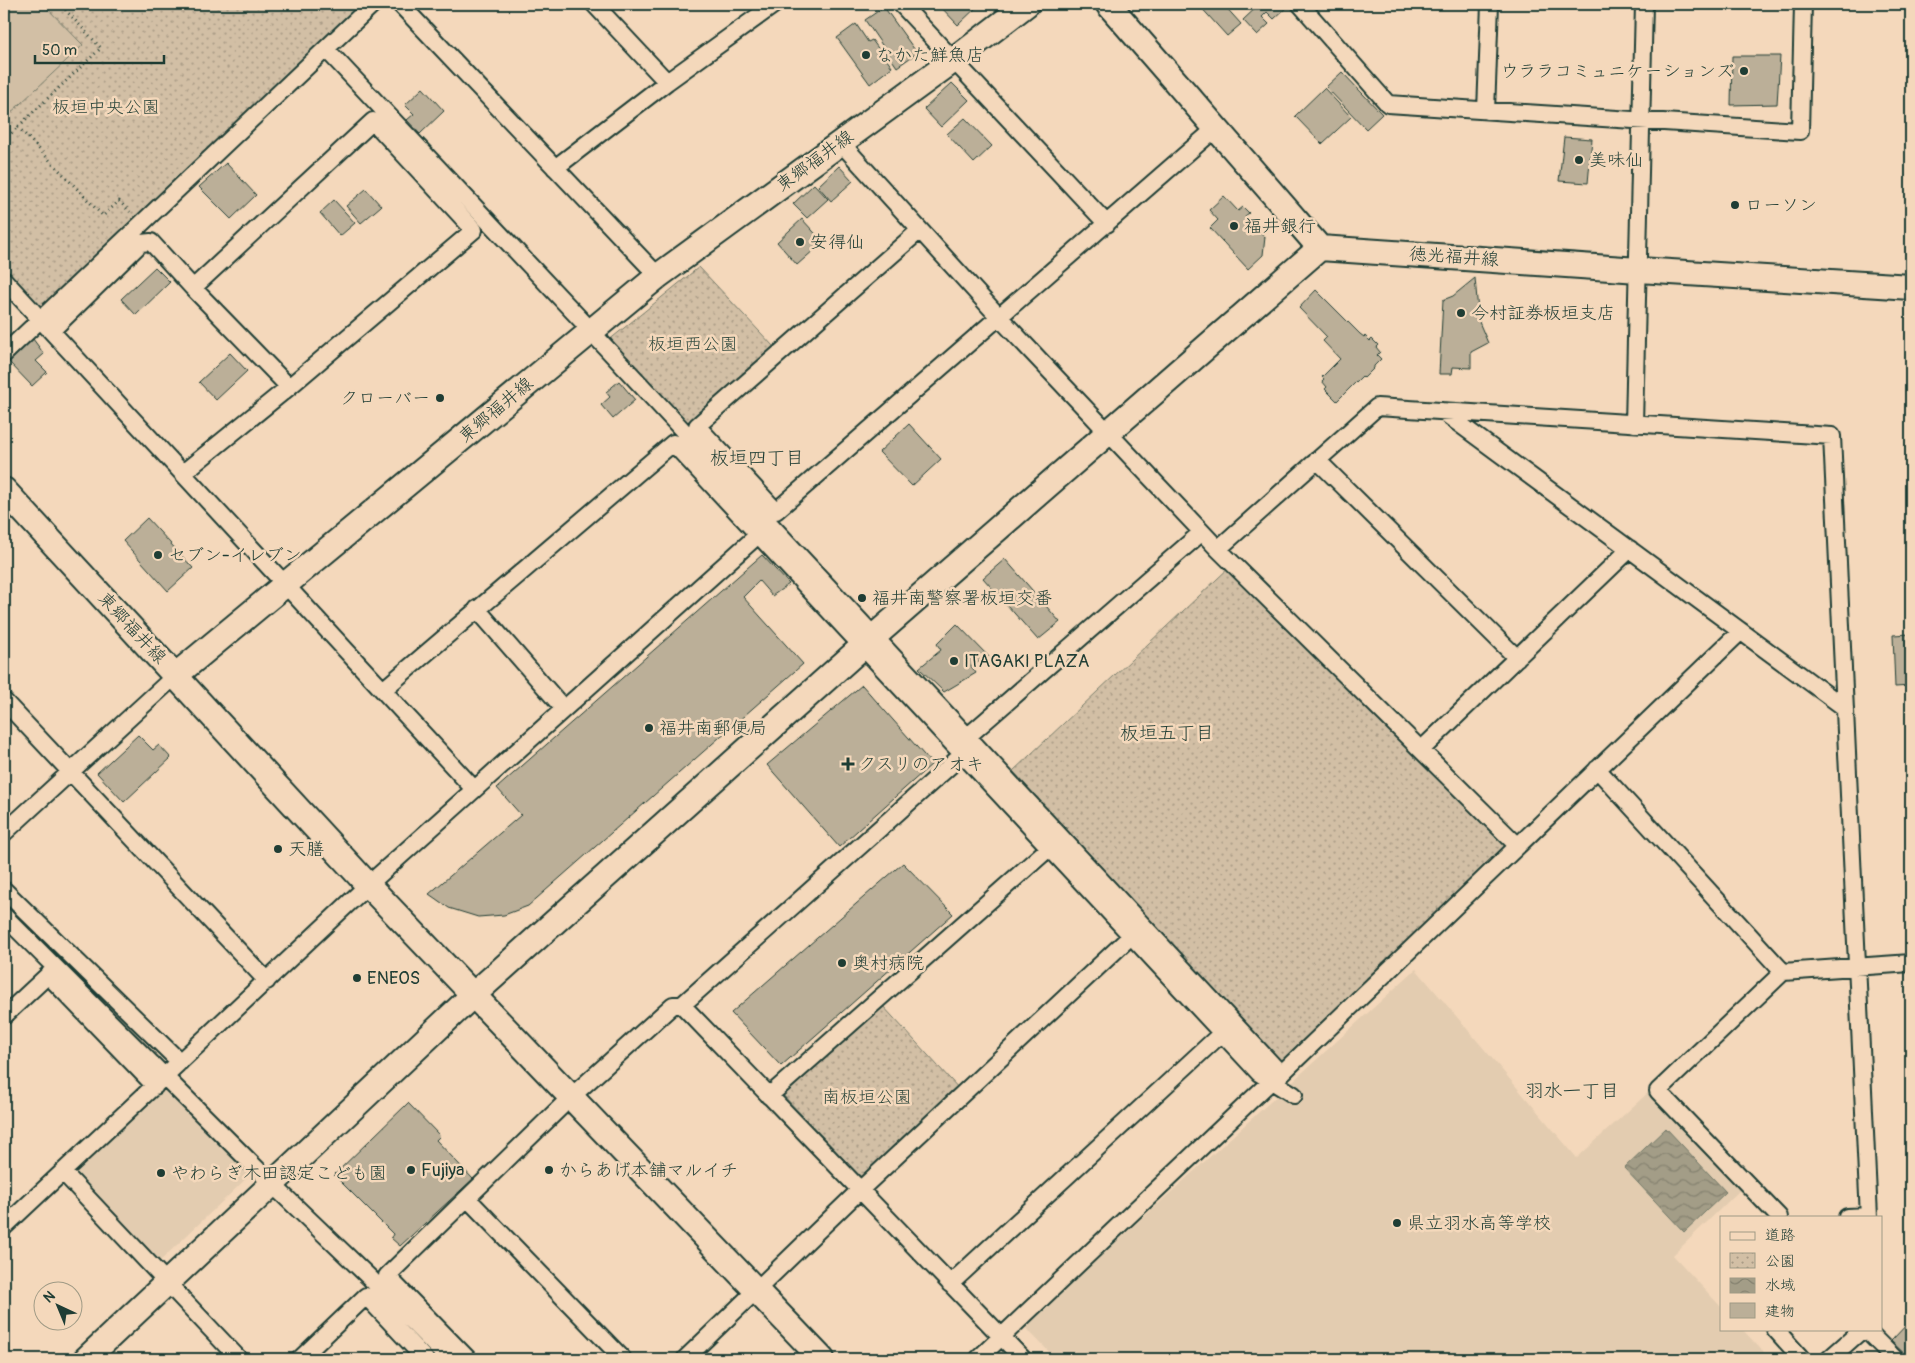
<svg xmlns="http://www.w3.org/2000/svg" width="1915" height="1363" font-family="Pangolin,'Klee One',sans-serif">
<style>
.built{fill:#e3ccb0}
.park{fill:url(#park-dots);stroke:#787e6c}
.pitch{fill:#d2bfa5;stroke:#787e6c}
.water{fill:url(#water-waves);stroke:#6e7766}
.building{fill:#bbaf98;stroke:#1f3d34}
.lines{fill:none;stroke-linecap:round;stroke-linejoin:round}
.street-casing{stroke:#1f3d34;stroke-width:20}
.secondary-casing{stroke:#1f3d34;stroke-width:28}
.path{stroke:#1f3d34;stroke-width:3;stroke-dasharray:1 4;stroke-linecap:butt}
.street{stroke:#f4d8bb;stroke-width:16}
.secondary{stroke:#f4d8bb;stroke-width:24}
.poi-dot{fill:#1f3d34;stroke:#f4d8bb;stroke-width:2}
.labels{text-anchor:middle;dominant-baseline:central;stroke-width:5;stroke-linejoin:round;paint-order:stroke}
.poi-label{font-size:18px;fill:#1f3d34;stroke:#f4d8bb;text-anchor:start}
.park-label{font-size:18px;fill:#314a3f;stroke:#f4d8bb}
.street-label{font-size:18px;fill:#1f3d34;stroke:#f4d8bb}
.neighbourhood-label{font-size:19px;fill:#1f3d34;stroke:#f4d8bb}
</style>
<defs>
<pattern id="park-dots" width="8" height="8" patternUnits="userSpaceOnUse" patternTransform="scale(1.25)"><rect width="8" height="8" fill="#d2bfa5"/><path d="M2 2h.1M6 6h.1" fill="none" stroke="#aa9c87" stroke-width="1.8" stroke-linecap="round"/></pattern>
<pattern id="water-waves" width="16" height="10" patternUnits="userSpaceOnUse" patternTransform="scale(1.25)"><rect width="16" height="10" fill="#a39d87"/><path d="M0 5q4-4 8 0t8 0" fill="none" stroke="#84816f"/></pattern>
</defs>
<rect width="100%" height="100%" fill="#f4d8bb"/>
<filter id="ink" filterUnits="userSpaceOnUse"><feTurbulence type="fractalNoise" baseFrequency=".02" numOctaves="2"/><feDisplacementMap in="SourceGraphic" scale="10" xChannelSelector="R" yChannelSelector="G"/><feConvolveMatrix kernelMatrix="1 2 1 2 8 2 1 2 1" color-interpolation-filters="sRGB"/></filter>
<g filter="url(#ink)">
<path class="built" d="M1416 969 1577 1158 1652 1089 1741 1189 1673 1255 1721 1307V1329H1742L1770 1359H1056L1024 1326Z
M164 1083 251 1174 158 1263 72 1172Z"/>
<path class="park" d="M4 4H366L40 310 4 271Z
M699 267 774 347 685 424 608 341Z
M1233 564 1517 845 1287 1068 1013 771Z
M882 1005 961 1091 864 1180 782 1094Z"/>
<path class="pitch" d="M4 4H43L83 45 4 119Z"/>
<path class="water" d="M1666 1128 1726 1192 1684 1232 1624 1168Z"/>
<path class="building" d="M938 4H980L958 25Z
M1198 4H1223L1241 24 1227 36Z
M1260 4 1264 6 1266 4H1284L1287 7 1274 19 1267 12 1262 17 1269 24 1257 35 1243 20Z
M884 7 917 53 897 67 865 20Z
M856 24 868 42 872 40 892 67 870 84 837 38Z
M1732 56H1780L1777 104 1731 105Z
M1342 72 1382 114 1366 129 1326 87Z
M952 83 969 100 941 127 924 109Z
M423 88 444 111 420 134 407 120 414 114 405 105Z
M1324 88 1351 117 1322 144 1295 116Z
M965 118 992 146 974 163 947 134Z
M1564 137 1592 139 1588 183 1559 181Z
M226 163 256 195 231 219 199 187Z
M839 166 853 181 831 201 818 186Z
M814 184 828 199 807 218 793 204Z
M366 189 381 206 361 223 346 206Z
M1909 190H1911V239H1907Z
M1224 196 1238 211 1243 207 1249 213 1245 216 1265 237 1263 255 1248 269 1210 228 1218 220 1209 210Z
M334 200 355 223 340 236 320 213Z
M802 219 823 242 797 265 777 242Z
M155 267 170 282 136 315 121 299Z
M1475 278 1479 322 1488 343 1471 352V368L1453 367 1452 374H1439L1443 300 1453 296Z
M1316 290 1360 334 1364 337 1365 336 1370 341 1372 339 1378 345 1376 347 1380 352 1377 355 1381 359 1374 366V368L1364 378 1362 376 1337 401 1325 389 1327 387 1322 381 1324 379 1322 377 1340 359 1323 341 1327 337 1299 308Z
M33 339 44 354 36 361 47 372 32 386 9 362Z
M230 353 247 371 216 400 199 382Z
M619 381 635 400 613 419 601 405 610 397 606 392Z
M909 424 941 459 912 486 879 452Z
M147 518 193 568 168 591 123 541Z
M762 555 789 584 772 596 759 581 743 597 803 664 528 906 504 915 478 917 449 908 429 894 521 815 497 788Z
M1005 559 1060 622 1038 640 983 578Z
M957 624 989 657 971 666 976 673 944 692 919 668 941 650 937 644Z
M1911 634V686L1895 687 1893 635Z
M862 685 932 764 839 847 767 765Z
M138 735 153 750 159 745 171 758 124 802 97 773Z
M903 863 953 914 781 1066 731 1013Z
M408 1103 440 1136 436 1140 473 1179 400 1246 391 1238 393 1234 334 1175Z
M1911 1320V1359H1910L1891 1341Z"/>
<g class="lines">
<g class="street-casing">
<path id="street" d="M400 4 658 276
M594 4 667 82
M901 4 1107 224
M1300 4 1388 104 1800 131 1803 4
M326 49 583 322
M1486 111 1490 4
M841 143 999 317 1218 549 1517 845
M555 168 667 82 775 4
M920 230 697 426 776 511 1216 128
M4 280 474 789
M51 331 141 243 151 242 193 288 289 387
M598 339 1281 1074
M4 354 373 4
M1442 411 1845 708
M1634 424 1644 4
M1317 460 1517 658
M183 473 289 387 474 230 373 121 193 288
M1218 549 1377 407 1832 436 1869 1217
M477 609 564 709
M383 690 673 443 1259 1073 1294 1095
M4 701 267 981
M967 737 1202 532
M1421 750 1630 549
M962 755 682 1005 1023 1359
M1597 769 1783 972 1911 963
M4 833 176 675
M4 890 180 1062
M4 916 272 1184 370 1278 448 1359
M4 1016 48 975 155 1086
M769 1096 1049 848
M63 1172 239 1359
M467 1198 623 1359
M1779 1217 1658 1091 1783 972
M1847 1217 1869 1216
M4 1227 368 885 759 534
M950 1284 1222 1033
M1775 1329 1802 1359
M1865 1329 1895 1359
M300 1359 366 1296 425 1359
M468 1359 387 1276 572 1096 673 1005H682
M685 1359 860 1190 1131 936
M978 1359 1271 1081 1281 1074 1741 631
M1829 1359 1863 1329"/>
</g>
<g class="secondary-casing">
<path id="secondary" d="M1108 4 1320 248 1639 270 1911 287
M4 490 368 885 822 1359
M176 675 658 276 954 60 1027 4
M86 1359 472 996 862 647 1320 248"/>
</g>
<path class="path" d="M18 127 103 216 119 201 130 212
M4 140 101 48 60 4"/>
<use href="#street" class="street"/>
<use href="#secondary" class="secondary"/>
</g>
</g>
<g class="poi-dot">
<circle cx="866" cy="55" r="5"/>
<circle cx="1744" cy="71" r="5"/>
<circle cx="1579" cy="160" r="5"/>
<circle cx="1735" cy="205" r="5"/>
<circle cx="1234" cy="226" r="5"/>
<circle cx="800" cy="242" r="5"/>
<circle cx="1461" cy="313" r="5"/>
<circle cx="440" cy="398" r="5"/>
<circle cx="158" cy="555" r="5"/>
<circle cx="862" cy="598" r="5"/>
<circle cx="954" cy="661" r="5"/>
<circle cx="649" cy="728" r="5"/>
<path d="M845.5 756.5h5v5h5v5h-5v5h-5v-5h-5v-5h5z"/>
<circle cx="278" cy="849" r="5"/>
<circle cx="842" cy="963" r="5"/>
<circle cx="357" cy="978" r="5"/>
<circle cx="411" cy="1170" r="5"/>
<circle cx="549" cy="1170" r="5"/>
<circle cx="161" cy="1173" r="5"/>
<circle cx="1397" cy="1223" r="5"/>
</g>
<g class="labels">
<g class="poi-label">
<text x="876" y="55">なかた鮮魚店</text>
<text x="1734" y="71" text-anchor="end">ウララコミュニケーションズ</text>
<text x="1589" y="160">美味仙</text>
<text x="1745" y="205">ローソン</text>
<text x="1244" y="226">福井銀行</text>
<text x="810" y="242">安得仙</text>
<text x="1471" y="313">今村証券板垣支店</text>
<text x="430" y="398" text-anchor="end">クローバー</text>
<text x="168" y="555">セブン-イレブン</text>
<text x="872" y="598">福井南警察署板垣交番</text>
<text x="964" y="661">ITAGAKI PLAZA</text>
<text x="659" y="728">福井南郵便局</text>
<text x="858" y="764">クスリのアオキ</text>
<text x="288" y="849">天膳</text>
<text x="852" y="963">奥村病院</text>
<text x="367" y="978">ENEOS</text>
<text x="421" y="1170">Fujiya</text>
<text x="559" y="1170">からあげ本舗マルイチ</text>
<text x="171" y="1173">やわらぎ木田認定こども園</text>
<text x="1407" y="1223">県立羽水高等学校</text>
</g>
<g class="park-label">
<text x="106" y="107">板垣中央公園</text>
<text x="693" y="344">板垣西公園</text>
<text x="867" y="1097">南板垣公園</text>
</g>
<g class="street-label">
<text transform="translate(815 161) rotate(-36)">東郷福井線</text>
<text transform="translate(1454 257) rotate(4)">徳光福井線</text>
<text transform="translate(496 410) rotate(-40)">東郷福井線</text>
<text transform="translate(132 628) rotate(47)">東郷福井線</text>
</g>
<g class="neighbourhood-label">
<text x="757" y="458">板垣四丁目</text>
<text x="1167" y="733">板垣五丁目</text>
<text x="1572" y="1091">羽水一丁目</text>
</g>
</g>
<rect width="1915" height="1363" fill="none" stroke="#f4d8bb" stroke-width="20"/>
<rect x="10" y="10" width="1895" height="1343" fill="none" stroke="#1f3d34" stroke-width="2" filter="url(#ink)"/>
<rect x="1720" y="1216" width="162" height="115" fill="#f4d8bb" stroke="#9f9a85"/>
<rect x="1730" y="1232" width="25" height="8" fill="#f4d8bb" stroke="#9f9a85"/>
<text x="1765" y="1240" font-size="15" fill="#1f3d34">道路</text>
<rect x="1730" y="1253" width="25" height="15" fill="url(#park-dots)" stroke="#9f9a85"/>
<text x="1765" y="1266" font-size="15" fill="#1f3d34">公園</text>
<rect x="1730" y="1278" width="25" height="15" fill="url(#water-waves)" stroke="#9f9a85"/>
<text x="1765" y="1290" font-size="15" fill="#1f3d34">水域</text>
<rect x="1730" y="1303" width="25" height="15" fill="#bbaf98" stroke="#9f9a85"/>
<text x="1765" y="1316" font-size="15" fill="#1f3d34">建物</text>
<g transform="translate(58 1306) rotate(316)"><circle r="24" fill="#f4d8bb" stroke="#9f9a85"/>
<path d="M0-4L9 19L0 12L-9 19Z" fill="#1f3d34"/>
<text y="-8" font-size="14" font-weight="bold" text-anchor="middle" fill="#1f3d34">N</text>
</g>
<path d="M35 55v8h129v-8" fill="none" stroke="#1f3d34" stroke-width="2.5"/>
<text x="42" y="55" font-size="15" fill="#1f3d34" stroke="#f4d8bb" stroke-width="4" paint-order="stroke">50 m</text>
</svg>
